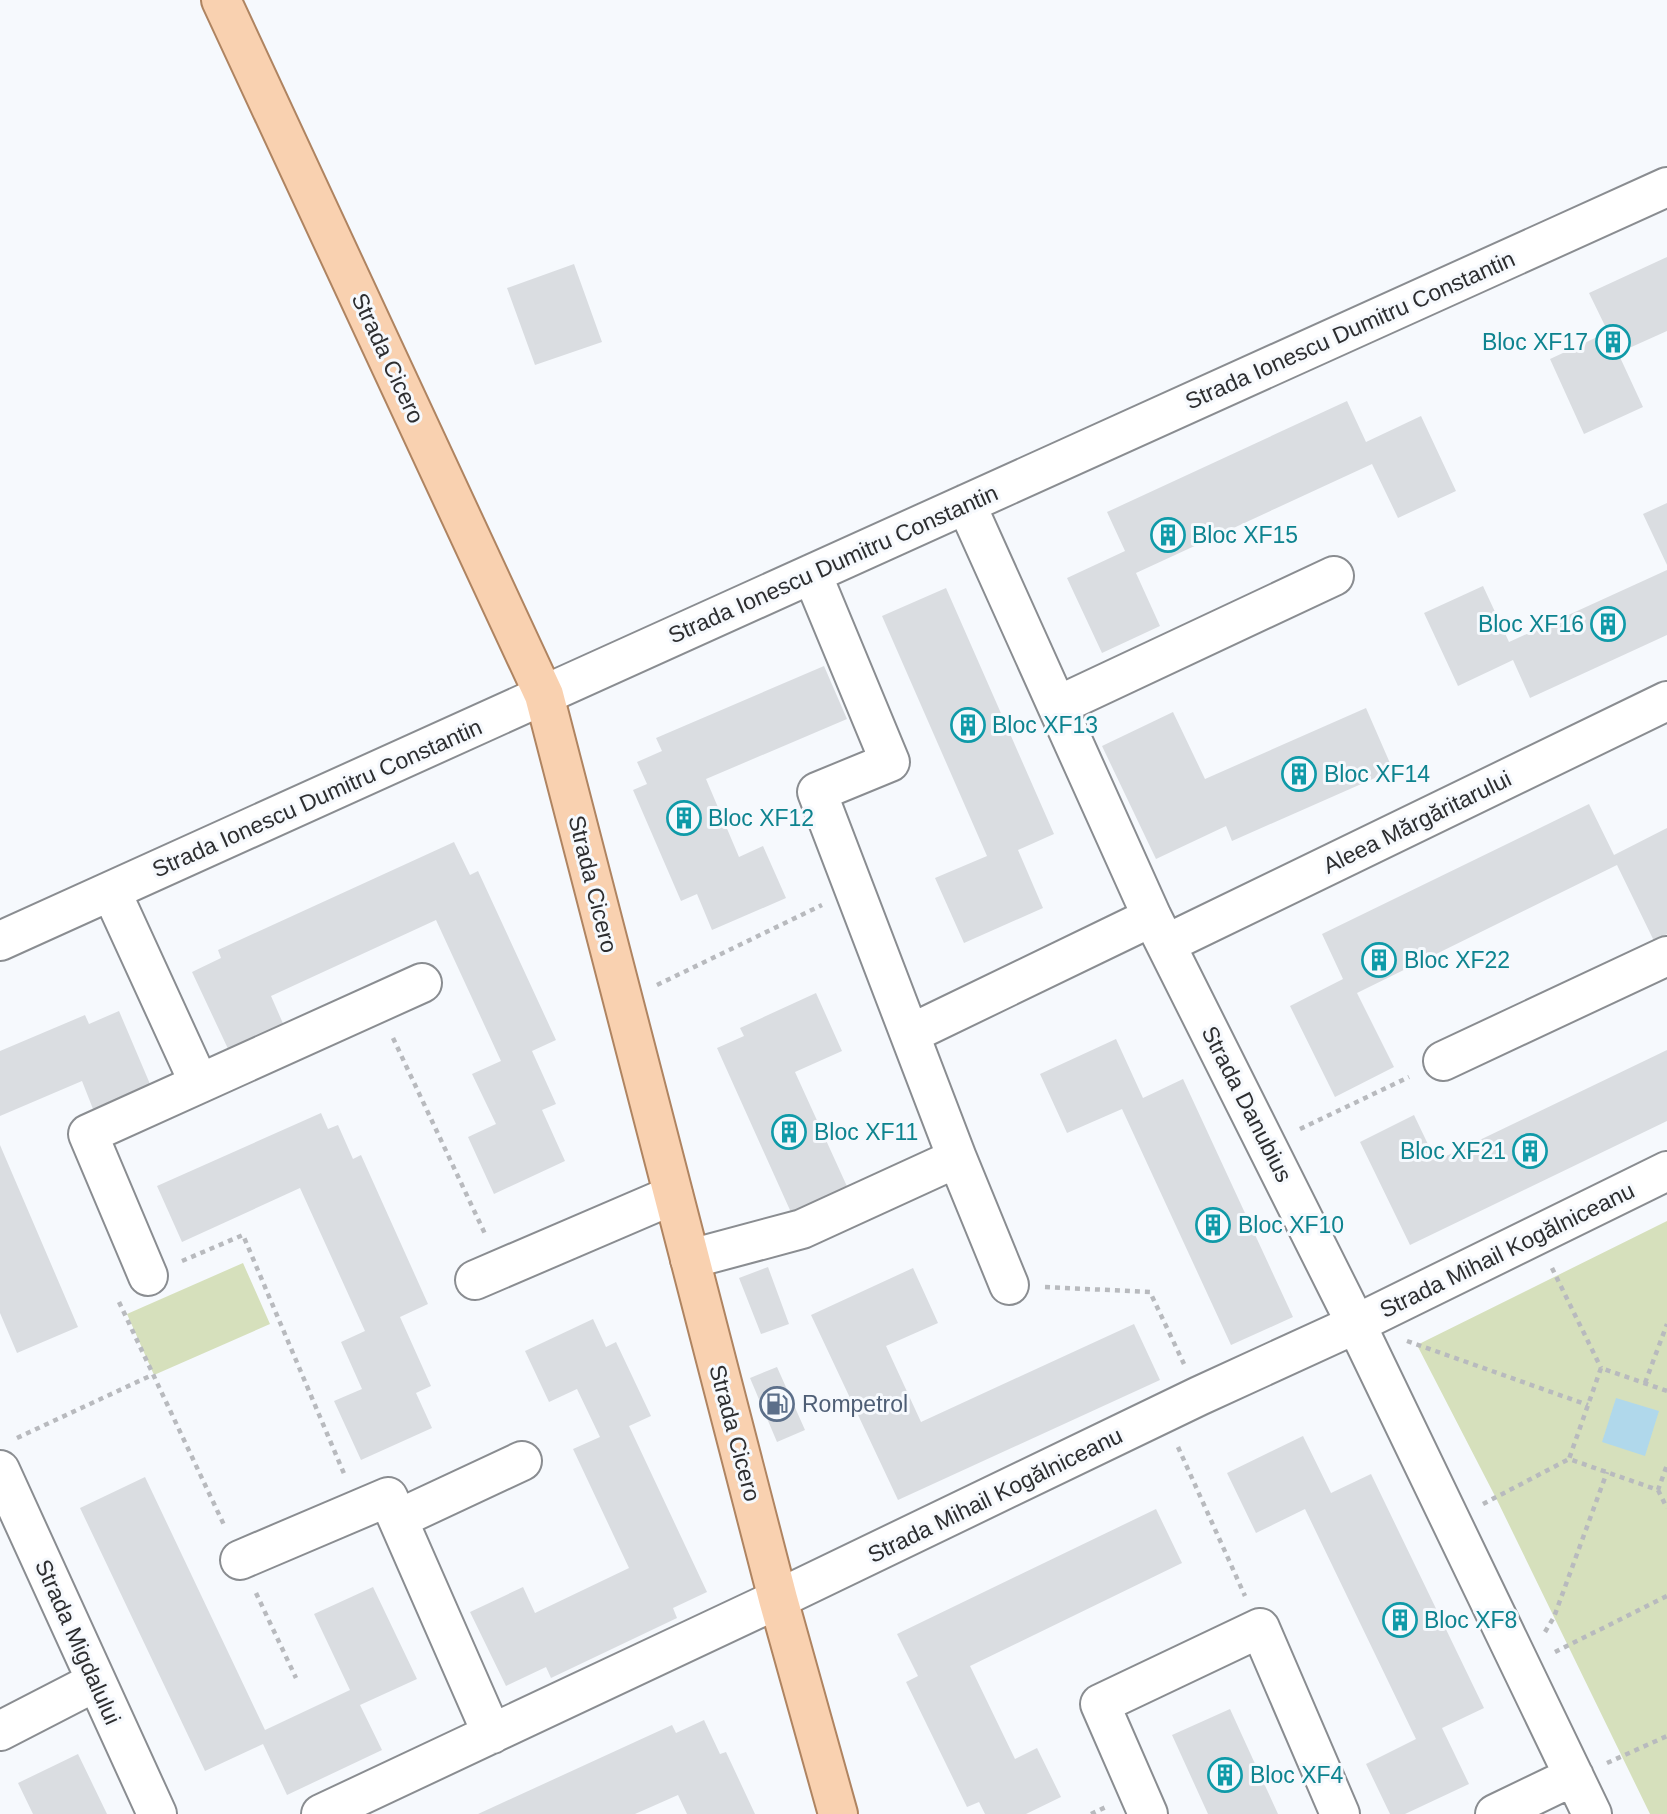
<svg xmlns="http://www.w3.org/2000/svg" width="1667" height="1814" font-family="Arial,sans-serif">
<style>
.green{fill:#d6e0bc}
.water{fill:#b0d8eb}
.building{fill:#dadde1}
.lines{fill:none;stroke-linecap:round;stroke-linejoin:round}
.minor-casing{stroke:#8a8d91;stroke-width:42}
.major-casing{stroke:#af8461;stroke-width:42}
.path{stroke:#b8babe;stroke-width:4.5;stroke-dasharray:5 5;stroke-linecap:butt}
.minor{stroke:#fff;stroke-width:38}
.major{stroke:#f9d1b0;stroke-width:38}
.labels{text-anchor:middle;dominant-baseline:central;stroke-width:6;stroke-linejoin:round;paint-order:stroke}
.street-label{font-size:23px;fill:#2d2e30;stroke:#f6f9fd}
.culture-label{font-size:23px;fill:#0d838f;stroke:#f6f9fd;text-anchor:start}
.service-label{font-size:23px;fill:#4e5e75;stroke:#f6f9fd;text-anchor:start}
</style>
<rect width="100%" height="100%" fill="#f6f9fd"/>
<path class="green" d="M1667 1221V1814H1650L1496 1498 1417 1345Z
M243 1263 270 1324 154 1375 127 1314Z"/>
<path class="water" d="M1616 1398 1659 1411 1645 1456 1602 1442Z"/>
<path class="building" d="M1667 257V331L1618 353 1643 407 1584 434 1550 359 1608 332 1589 293Z
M574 264 602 342 535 365 507 288Z
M1347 401 1366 442 1421 416 1456 491 1398 518 1372 464 1136 573 1160 626 1102 653 1067 578 1125 551 1107 512Z
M1667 503V565L1643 514Z
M1667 570V635L1530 698 1513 660 1458 686 1424 613 1483 586 1509 642Z
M946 588 1054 834 1018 850 1043 908 964 943 935 878 987 856 882 616Z
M824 666 847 719 706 779 739 857 763 846 786 898 712 930 697 894 681 901 633 790 647 784 637 762 662 751 656 738Z
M1366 708 1393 770 1232 841 1226 826 1156 859 1102 746 1173 712 1205 779Z
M1589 804 1614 855 1667 828V934L1654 941 1617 865 1357 993 1394 1067 1335 1097 1290 1006 1343 979 1322 934Z
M454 842 470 875 478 871 556 1040 532 1051 556 1104 542 1110 565 1161 494 1194 468 1137 496 1124 472 1074 501 1061 436 920 271 996 285 1028 230 1053 192 972 221 958 218 950Z
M816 993 842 1051 795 1072 850 1193 794 1219 717 1048 744 1036 740 1028Z
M119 1011 150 1084 93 1109 82 1081 0 1116V1051L85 1015 89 1024Z
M1116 1039 1143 1098 1183 1079 1293 1317 1231 1345 1122 1109 1067 1133 1040 1074Z
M1667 1050V1121L1410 1245 1360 1142 1414 1115 1436 1161Z
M321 1113 328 1129 338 1125 353 1159 361 1155 428 1304 400 1317 431 1386 416 1393 432 1428 361 1460 334 1401 362 1389 341 1342 365 1331 300 1188 182 1242 157 1186Z
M0 1145 78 1327 17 1353 0 1313Z
M768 1267 789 1324 761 1334 739 1278Z
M913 1268 938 1323 886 1346 921 1422 1134 1324 1160 1380 898 1500 811 1315Z
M593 1319 606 1347 616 1342 651 1416 629 1426 707 1592 673 1608 677 1618 551 1678 546 1667 506 1686 470 1612 523 1587 535 1613 629 1568 573 1449 600 1437 577 1389 549 1402 525 1351Z
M777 1367 805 1430 777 1442 750 1378Z
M1303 1436 1331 1493 1371 1474 1484 1708 1442 1728 1469 1784 1405 1814H1390L1366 1764 1416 1739 1305 1509 1256 1533 1227 1473Z
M145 1477 265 1730 350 1690 314 1614 373 1587 417 1679 360 1705 382 1750 287 1795 263 1744 205 1771 80 1508Z
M1156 1509 1182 1563 970 1666 1015 1759 1037 1748 1061 1797 1026 1814H985L979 1802 967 1807 906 1682 918 1676 897 1634Z
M1230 1709 1278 1814H1208L1172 1735Z
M704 1720 720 1754 726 1752 755 1814H687L678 1795 635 1814H478L672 1725 676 1733Z
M78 1754 107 1814H33L18 1783Z"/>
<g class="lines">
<g class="minor-casing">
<path id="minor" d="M966 504 1152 917 1356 1324 1592 1814
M1057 706 1334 576
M111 891 199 1083
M0 941 1667 187
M1166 944 1667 701
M910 1034 1152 917
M1443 1061 1667 956
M957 1158 1009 1285
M690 1259 802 1229 957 1158 817 792 890 762 812 574
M148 1276 88 1134 422 983
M475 1280 673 1195
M0 1470 157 1814
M398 1519 522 1461
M240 1560 388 1497 492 1734
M0 1731 95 1682
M321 1814 778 1599 1199 1396 1356 1324 1667 1171
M1148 1814 1100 1704 1260 1628 1340 1814
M1495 1814 1574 1776"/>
</g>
<g class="major-casing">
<path id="major" d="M221 0 544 695 778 1599 838 1814"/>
</g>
<path class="path" d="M657 985 822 905
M393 1038 486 1236
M1300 1129 1409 1077
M182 1261 243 1235 345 1476
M1552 1268 1601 1368
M1045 1287 1150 1292 1184 1364
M119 1302 224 1525
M1407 1341 1588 1405
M1645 1383 1667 1324
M1667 1391 1601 1368 1569 1459 1658 1490 1667 1465
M17 1438 152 1375
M1178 1447 1245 1596
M1658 1490 1667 1508
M1483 1504 1569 1459
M256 1593 296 1678
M1545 1632 1554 1617 1607 1472
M1555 1652 1667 1596
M1607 1763 1667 1736
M1091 1814 1106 1807"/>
<use href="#minor" class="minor"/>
<use href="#major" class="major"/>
</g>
<defs>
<g id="building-ring" transform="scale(1.75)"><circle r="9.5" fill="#f6f9fd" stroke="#0f9aa8" stroke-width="1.5"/><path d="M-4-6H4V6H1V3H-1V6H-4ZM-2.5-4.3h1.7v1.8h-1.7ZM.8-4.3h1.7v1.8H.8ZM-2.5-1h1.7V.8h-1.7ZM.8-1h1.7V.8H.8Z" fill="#0f9aa8"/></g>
<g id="fuel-ring" transform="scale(1.75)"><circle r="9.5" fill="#f6f9fd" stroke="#5c6f8a" stroke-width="1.5"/><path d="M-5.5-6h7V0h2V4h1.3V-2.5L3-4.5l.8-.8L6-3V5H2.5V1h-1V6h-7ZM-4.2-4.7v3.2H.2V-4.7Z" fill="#5c6f8a"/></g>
</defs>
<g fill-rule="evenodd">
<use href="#building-ring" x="1613" y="342"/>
<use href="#building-ring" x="1168" y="535"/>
<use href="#building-ring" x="1608" y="624"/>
<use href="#building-ring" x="968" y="725"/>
<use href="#building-ring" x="1299" y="774"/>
<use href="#building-ring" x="684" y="818"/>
<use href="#building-ring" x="1379" y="960"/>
<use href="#building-ring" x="789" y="1132"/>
<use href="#building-ring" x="1530" y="1151"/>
<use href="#building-ring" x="1213" y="1225"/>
<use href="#fuel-ring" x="777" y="1404"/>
<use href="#building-ring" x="1400" y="1620"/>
<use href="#building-ring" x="1225" y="1775"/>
</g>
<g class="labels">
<g class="street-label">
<text transform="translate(1350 330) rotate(-24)">Strada Ionescu Dumitru Constantin</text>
<text transform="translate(388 358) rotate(65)">Strada Cicero</text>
<text transform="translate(833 564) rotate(-24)">Strada Ionescu Dumitru Constantin</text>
<text transform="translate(317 798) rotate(-24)">Strada Ionescu Dumitru Constantin</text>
<text transform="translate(1417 822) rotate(-26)">Aleea Mărgăritarului</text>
<text transform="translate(593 884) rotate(76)">Strada Cicero</text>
<text transform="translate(1247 1104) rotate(63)">Strada Danubius</text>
<text transform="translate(1507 1250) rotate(-26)">Strada Mihail Kogălniceanu</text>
<text transform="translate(735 1433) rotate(75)">Strada Cicero</text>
<text transform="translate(995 1495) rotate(-26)">Strada Mihail Kogălniceanu</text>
<text transform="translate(78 1642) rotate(66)">Strada Migdalului</text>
</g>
<g class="culture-label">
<text x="1588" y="342" text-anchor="end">Bloc XF17</text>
<text x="1192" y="535">Bloc XF15</text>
<text x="1584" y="624" text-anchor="end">Bloc XF16</text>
<text x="992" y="725">Bloc XF13</text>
<text x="1324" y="774">Bloc XF14</text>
<text x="708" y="818">Bloc XF12</text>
<text x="1404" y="960">Bloc XF22</text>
<text x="814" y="1132">Bloc XF11</text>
<text x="1506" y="1151" text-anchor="end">Bloc XF21</text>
<text x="1238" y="1225">Bloc XF10</text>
<text x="1424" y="1620">Bloc XF8</text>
<text x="1250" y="1775">Bloc XF4</text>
</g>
<g class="service-label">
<text x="802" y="1404">Rompetrol</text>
</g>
</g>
</svg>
